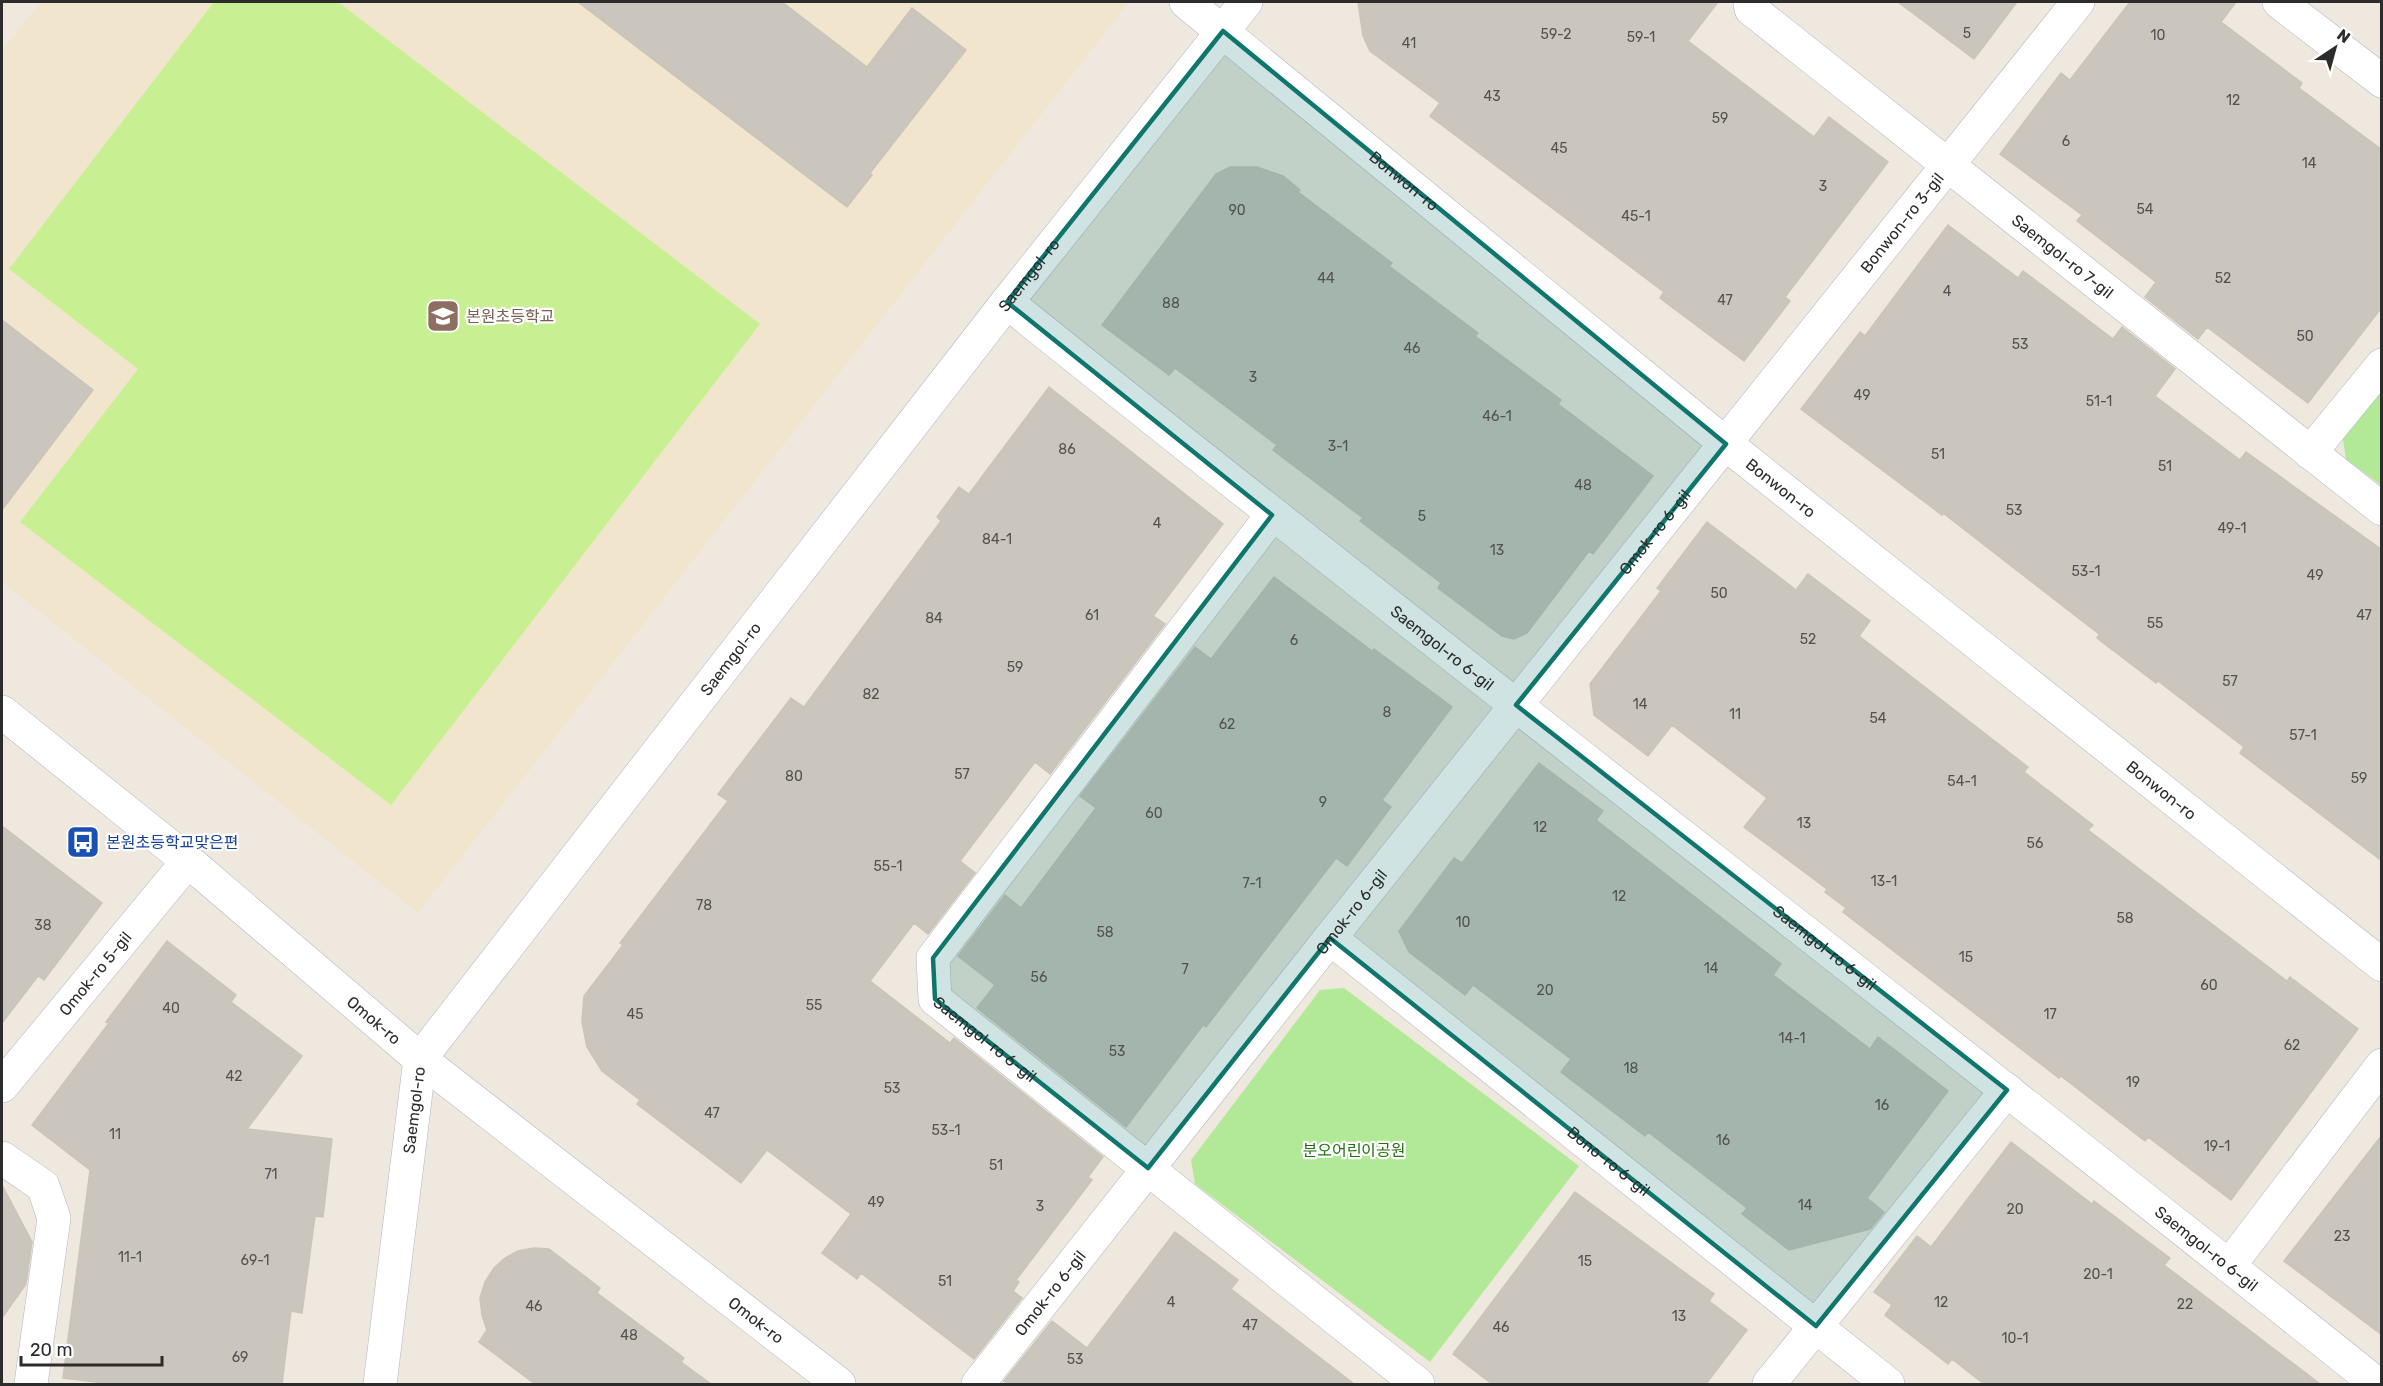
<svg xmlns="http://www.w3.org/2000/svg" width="2383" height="1386" font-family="Rubik,'Noto Sans KR',sans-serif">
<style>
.education{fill:#f1e6cd}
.green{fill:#b2e997}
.pitch{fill:#c8f092}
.building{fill:#cac5bd;stroke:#cbc4b7;stroke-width:1.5}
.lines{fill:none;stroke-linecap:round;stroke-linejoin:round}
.minor-casing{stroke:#b2b4c1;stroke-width:34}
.tertiary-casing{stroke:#b2b4c1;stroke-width:34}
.minor{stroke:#fff;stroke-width:33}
.tertiary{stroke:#fff;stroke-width:33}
.marked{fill:#0f766e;fill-opacity:0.2;stroke:#0f766e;stroke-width:4.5;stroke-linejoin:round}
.labels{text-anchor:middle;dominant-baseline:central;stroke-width:4.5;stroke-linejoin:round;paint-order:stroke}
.number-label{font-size:14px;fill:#545250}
.street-label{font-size:16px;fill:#2c2c2c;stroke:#fff}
.education-label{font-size:16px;fill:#785e54;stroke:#fff;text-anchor:start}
.transit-label{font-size:16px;fill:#164399;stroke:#fff;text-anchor:start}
.park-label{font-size:16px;fill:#287016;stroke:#fff}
</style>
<rect width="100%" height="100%" fill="#efe8de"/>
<path class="education" d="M40 2H1129L418 913 2 582V51Z"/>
<path class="green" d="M2381 383V485L2346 459 2342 434Z
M1344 988 1579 1166 1430 1362 1195 1184 1191 1160 1320 990Z"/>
<path class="pitch" d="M214 2H338L760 324 391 805 20 522 138 369 9 269Z"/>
<path class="building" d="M578 2H782L867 67 912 8 966 50 870 173 872 175 847 207Z
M1358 2H1718L1688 41 1814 137 1829 117 1888 162 1785 297 1790 301 1744 361 1660 298 1664 292 1430 116 1440 103 1370 51 1363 36Z
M1898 2H2017L1974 59Z
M2130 2H2236L2221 22 2302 83 2299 88 2382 150V307L2308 403 2207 327 2198 339 2145 297 2156 282 2077 221 2082 215 2000 154 2061 73 2070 80Z
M1230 167H1257L1283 176 1300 190 1298 192 1392 263 1389 266 1478 333 1475 336 1561 400 1558 404 1653 476 1593 554 1589 551 1527 633 1514 639 1502 636 1438 588 1441 583 1360 521 1363 518 1273 450 1277 445 1175 368 1169 375 1102 325 1216 174Z
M1948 225 2018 278 2023 271 2113 339 2122 327 2175 369 2155 396 2240 460 2246 452 2382 550V861L2240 753 2244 747 2158 681 2156 683 2097 638 2099 634 1943 513 1942 515 1801 409 1860 332 1865 336Z
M2 320 93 390 2 510Z
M1049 387 1223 524 1153 616 1165 624 1050 774 1035 762 960 861 975 873 928 934 914 923 870 981 950 1043 954 1038 1103 1157 1088 1177 1092 1180 1016 1280 1019 1282 1013 1291 1022 1298 974 1359 861 1273 857 1279 822 1253 851 1214 767 1150 741 1183 637 1104 640 1100 602 1071 587 1047 582 1022 584 996 623 945 620 943 728 801 718 794 791 698 804 707 941 521 937 517 959 487 969 494Z
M1707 522 1796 590 1808 574 1870 621 1859 636 2028 767 2024 772 2093 825 2088 830 2287 981 2290 977 2358 1029 2231 1200 2148 1137 2145 1141 2061 1076 2059 1078 1843 912 1846 908 1825 892 1827 889 1744 827 1767 798 1672 725 1648 756 1594 715 1590 684 1661 591 1657 588Z
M1274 577 1372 651 1374 649 1452 707 1382 800 1391 807 1347 866 1336 858 1206 1027 1203 1025 1126 1127 977 1008 995 985 958 956 1005 895 1021 908 1096 808 1080 796 1195 647 1211 659Z
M1539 763 1603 811 1596 820 1781 964 1773 975 1870 1049 1878 1037 1948 1091 1867 1198 1884 1212 1870 1229 1789 1250 1742 1214 1747 1208 1648 1132 1645 1136 1561 1072 1571 1059 1473 985 1465 995 1409 952 1399 931 1454 858 1462 863Z
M2 826 102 903 44 980 38 976 2 1023Z
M167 941 236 995 231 1002 302 1056 247 1129 332 1139 323 1217 315 1216 302 1313 291 1311 282 1384H114L63 1378 90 1170 32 1125 109 1023 106 1022Z
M2382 1135V1335L2284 1261Z
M2011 1142 2092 1204 2094 1201 2170 1258 2164 1265 2320 1384H1984L1952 1359 1948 1364 1885 1315 1892 1305 1874 1292 1917 1236 1931 1247Z
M2 1185 32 1242 26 1284 2 1318Z
M1575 1192 1714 1294 1709 1301 1747 1330 1706 1384H1492L1453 1354Z
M1175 1232 1238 1280 1231 1289 1354 1384H1008L1004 1381 1052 1321 1087 1348Z
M534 1248 549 1249 600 1288 597 1293 684 1358 681 1362 711 1384H535L479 1342 487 1330 482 1315 480 1298 485 1282 494 1268 505 1258 518 1251Z"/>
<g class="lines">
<g class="minor-casing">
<g id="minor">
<path id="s1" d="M1750 2 1751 9 2382 509"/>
<path d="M2279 2 2382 81"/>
<path id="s2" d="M1007 302C1461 667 1923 1020 2377 1384"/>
<path d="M2310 453 2382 365"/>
<path id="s3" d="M1272 515 933 958 935 999 1418 1384"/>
<path id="s4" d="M1330 938 1888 1384"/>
<path id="s5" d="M2 1086 188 861"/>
<path d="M2 1158 43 1186 54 1218 31 1384"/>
<path d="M2229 1266 2382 1065"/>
<path id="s6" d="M978 1384 1330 938 2078 2"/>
<path d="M1769 1384 2007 1090"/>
</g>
</g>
<g class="tertiary-casing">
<g id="tertiary">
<path id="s7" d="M1186 2 1726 444 2382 965"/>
<path id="s8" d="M2 712 188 861 420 1059 839 1384"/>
<path id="s9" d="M380 1384 420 1059 1007 302 1246 2"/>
</g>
</g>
<use href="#minor" class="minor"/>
<use href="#tertiary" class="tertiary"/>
</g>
<path class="marked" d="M1223 31 1726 444 1516 705 2007 1090 1816 1326 1330 938 1148 1168 935 999 933 958 1272 515 1007 302Z"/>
<defs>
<g id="school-square" transform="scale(1.725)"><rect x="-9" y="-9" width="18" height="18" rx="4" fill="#8d6e63" stroke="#fff"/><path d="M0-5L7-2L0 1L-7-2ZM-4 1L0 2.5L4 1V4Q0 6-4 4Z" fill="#fff"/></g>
<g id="bus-square" transform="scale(1.725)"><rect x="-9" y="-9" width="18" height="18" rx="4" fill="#1a4fb4" stroke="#fff"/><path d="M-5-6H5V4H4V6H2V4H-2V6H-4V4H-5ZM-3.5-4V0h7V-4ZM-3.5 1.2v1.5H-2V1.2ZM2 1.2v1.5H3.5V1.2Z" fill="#fff"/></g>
</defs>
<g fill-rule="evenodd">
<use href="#school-square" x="443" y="316"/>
<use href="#bus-square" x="83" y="842"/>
</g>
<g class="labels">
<g class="number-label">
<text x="1967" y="33">5</text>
<text x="1556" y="34">59-2</text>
<text x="2158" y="35">10</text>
<text x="1641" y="37">59-1</text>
<text x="1409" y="43">41</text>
<text x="1492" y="96">43</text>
<text x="2233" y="100">12</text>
<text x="1720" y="118">59</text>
<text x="2066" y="141">6</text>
<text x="1559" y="148">45</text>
<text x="2309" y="163">14</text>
<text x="1823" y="186">3</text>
<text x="2145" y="209">54</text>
<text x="1237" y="210">90</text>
<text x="1636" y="216">45-1</text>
<text x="1326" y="278">44</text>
<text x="2223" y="278">52</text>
<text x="1947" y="291">4</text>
<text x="1725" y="300">47</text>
<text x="1171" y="303">88</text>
<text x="2305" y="336">50</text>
<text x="2020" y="344">53</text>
<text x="1412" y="348">46</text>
<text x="1253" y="377">3</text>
<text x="1862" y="395">49</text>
<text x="2099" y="401">51-1</text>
<text x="1497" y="416">46-1</text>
<text x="1338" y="446">3-1</text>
<text x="1067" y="449">86</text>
<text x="1938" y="454">51</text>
<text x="2165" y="466">51</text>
<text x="1583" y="485">48</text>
<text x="2014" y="510">53</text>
<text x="1422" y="516">5</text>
<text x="1157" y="523">4</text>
<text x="2232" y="528">49-1</text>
<text x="997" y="539">84-1</text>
<text x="1497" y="550">13</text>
<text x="2086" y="571">53-1</text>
<text x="2315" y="575">49</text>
<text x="1719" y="593">50</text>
<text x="1092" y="615">61</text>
<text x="2364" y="615">47</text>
<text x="934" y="618">84</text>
<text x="2155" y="623">55</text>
<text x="1808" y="639">52</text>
<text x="1294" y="640">6</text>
<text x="1015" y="667">59</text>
<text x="2230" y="681">57</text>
<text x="871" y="694">82</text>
<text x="1640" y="704">14</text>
<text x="1387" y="712">8</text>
<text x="1735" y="714">11</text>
<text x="1878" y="718">54</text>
<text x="1227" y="724">62</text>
<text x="2303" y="735">57-1</text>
<text x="962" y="774">57</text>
<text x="794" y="776">80</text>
<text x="2359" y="778">59</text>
<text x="1962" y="781">54-1</text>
<text x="1323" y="802">9</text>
<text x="1154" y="813">60</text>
<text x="1804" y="823">13</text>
<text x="1540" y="827">12</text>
<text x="2035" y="843">56</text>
<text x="888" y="866">55-1</text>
<text x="1884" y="881">13-1</text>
<text x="1252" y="883">7-1</text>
<text x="1619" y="896">12</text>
<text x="704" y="905">78</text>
<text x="2125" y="918">58</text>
<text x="1463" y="922">10</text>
<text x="43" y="925">38</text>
<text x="1105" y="932">58</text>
<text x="1966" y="957">15</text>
<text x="1711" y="968">14</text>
<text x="1185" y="969">7</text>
<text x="1039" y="977">56</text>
<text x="2209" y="985">60</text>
<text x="1545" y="990">20</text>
<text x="814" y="1005">55</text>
<text x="171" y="1008">40</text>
<text x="635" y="1014">45</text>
<text x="2050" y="1014">17</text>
<text x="1792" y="1038">14-1</text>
<text x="2292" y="1045">62</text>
<text x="1117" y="1051">53</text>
<text x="1631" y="1068">18</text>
<text x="234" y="1076">42</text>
<text x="2133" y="1082">19</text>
<text x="892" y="1088">53</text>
<text x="1882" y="1105">16</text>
<text x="712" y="1113">47</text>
<text x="946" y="1130">53-1</text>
<text x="115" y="1134">11</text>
<text x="1723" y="1140">16</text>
<text x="2217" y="1146">19-1</text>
<text x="996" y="1165">51</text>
<text x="271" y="1174">71</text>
<text x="876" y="1202">49</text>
<text x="1805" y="1205">14</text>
<text x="1040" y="1206">3</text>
<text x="2015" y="1209">20</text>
<text x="2342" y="1236">23</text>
<text x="130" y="1257">11-1</text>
<text x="255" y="1260">69-1</text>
<text x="1585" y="1261">15</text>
<text x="2098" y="1274">20-1</text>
<text x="945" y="1281">51</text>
<text x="1171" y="1302">4</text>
<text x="1941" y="1302">12</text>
<text x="2185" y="1304">22</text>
<text x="534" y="1306">46</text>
<text x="1679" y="1316">13</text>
<text x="1250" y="1325">47</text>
<text x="1501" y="1327">46</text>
<text x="629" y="1335">48</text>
<text x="2015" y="1338">10-1</text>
<text x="240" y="1357">69</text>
<text x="1075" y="1359">53</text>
</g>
<g class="street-label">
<text stroke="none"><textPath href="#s7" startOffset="282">Bonwon-ro</textPath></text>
<text stroke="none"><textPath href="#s6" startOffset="1484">Bonwon-ro 3-gil</textPath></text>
<text stroke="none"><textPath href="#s1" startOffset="405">Saemgol-ro 7-gil</textPath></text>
<text stroke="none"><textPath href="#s9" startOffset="1320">Saemgol-ro</textPath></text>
<text stroke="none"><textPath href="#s7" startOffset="768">Bonwon-ro</textPath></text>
<text stroke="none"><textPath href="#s6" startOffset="1088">Omok-ro 6-gil</textPath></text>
<text stroke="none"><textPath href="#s2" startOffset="556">Saemgol-ro 6-gil</textPath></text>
<text stroke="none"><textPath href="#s9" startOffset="834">Saemgol-ro</textPath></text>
<text stroke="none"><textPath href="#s7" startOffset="1254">Bonwon-ro</textPath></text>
<text stroke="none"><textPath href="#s6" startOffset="602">Omok-ro 6-gil</textPath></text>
<text stroke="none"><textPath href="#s2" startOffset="1042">Saemgol-ro 6-gil</textPath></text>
<text stroke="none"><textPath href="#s5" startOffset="146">Omok-ro 5-gil</textPath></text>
<text stroke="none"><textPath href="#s8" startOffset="483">Omok-ro</textPath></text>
<text stroke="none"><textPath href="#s3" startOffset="663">Saemgol-ro 6-gil</textPath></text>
<text stroke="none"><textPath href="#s9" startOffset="276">Saemgol-ro</textPath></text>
<text stroke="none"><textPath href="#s4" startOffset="357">Bono-ro 6-gil</textPath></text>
<text stroke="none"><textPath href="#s2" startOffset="1528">Saemgol-ro 6-gil</textPath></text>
<text stroke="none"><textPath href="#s6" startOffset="116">Omok-ro 6-gil</textPath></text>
<text stroke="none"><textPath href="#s8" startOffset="969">Omok-ro</textPath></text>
</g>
<g class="education-label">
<text x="466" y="316">본원초등학교</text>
</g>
<g class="transit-label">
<text x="106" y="842">본원초등학교맞은편</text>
</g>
<g class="park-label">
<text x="1354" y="1150">분오어린이공원</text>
</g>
</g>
<rect width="2383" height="1386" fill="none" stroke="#2c2c2c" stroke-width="6"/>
<g transform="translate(2335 48) rotate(36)" stroke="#ffffff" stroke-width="4.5" paint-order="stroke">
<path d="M0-4.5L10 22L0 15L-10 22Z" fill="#2c2c2c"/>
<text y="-9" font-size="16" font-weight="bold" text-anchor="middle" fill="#2c2c2c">N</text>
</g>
<path d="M21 1356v9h141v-9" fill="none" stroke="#2c2c2c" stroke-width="3"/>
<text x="30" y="1356" font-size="18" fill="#2c2c2c" stroke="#ffffff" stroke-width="4.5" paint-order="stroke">20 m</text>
</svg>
